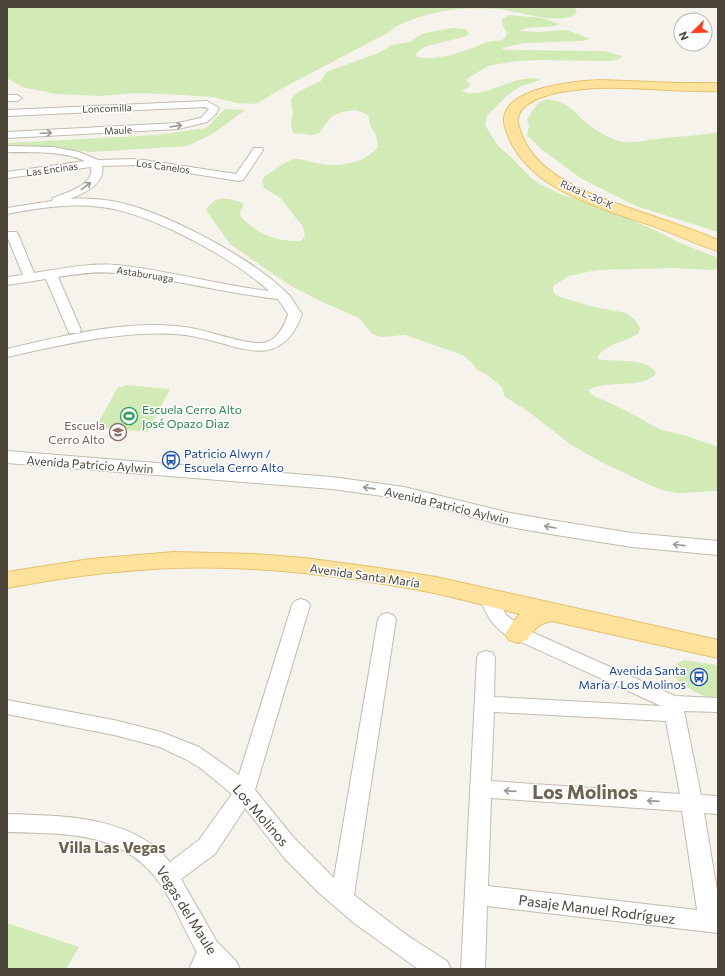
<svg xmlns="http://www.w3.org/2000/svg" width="725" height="976" font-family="Commissioner,sans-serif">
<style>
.green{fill:#d2eab5}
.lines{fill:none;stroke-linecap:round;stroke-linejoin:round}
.minor-casing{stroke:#c2bbae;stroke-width:2}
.tertiary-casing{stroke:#c2bbae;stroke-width:2}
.primary-casing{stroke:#e6c16a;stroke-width:2}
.minor{fill:#fff;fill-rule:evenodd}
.tertiary{fill:#fff;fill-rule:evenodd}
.primary{fill:#ffe39c;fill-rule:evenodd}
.oneway{stroke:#9c9892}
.labels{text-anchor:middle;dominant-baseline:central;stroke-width:3;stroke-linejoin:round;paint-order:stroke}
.far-street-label{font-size:10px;fill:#4b4439;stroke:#fff}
.leisure-label{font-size:12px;fill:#27864d;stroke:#fff;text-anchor:start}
.education-label{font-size:12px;fill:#785e54;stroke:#fff;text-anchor:end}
.transit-label{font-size:12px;fill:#164399;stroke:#fff;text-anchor:start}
.street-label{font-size:12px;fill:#4b4439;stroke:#fff}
.near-street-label{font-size:14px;fill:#4b4439;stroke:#fff}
.near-neighbourhood-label{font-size:16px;font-weight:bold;fill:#6e6250;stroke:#fff}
.near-district-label{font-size:19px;font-weight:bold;fill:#6e6250;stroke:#fff}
</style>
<rect width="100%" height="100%" fill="#f6f3ec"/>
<path class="green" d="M7 7H575L577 12C563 28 516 10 497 9 462 6 427 11 395 27L391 31 281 89 258 103 252 104 237 103 212 97 166 94 134 93 101 96 56 94 22 87 7 78Z
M509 15 542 18 560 24C547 30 530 24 519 31L538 32 566 30 589 38 587 40 581 41 524 43 502 48 505 50 604 51 622 56 620 59 609 61 540 60 516 61 488 66 468 78 467 81 470 84V86L462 91C481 102 518 71 541 80L521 86 509 94 487 116 485 125 498 146 511 157 531 178 541 185 563 195 595 205 627 218 659 232 680 243 718 258V269L713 270 672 268 597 270 569 276 553 286V291L557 296 594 307 626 313 637 322 640 328 639 333C626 343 603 343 597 359 615 363 649 356 656 374 640 390 608 379 588 390L594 396 625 410 661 430 687 436 718 447V491L680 493 665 491 652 486 601 462 570 444 525 409 505 397 501 386 486 374 476 369 472 363 463 355 405 335 380 337 371 333 359 318 318 300 288 284 230 244 208 213 206 209C208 207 210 204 213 202 220 195 236 200 244 204L240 212 241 217C258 234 276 242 301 241L305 236 303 227 283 201 279 197 264 188 262 180 265 176C274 171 282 163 292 160 300 157 308 162 316 163 336 168 365 164 378 147L376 135 370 125 368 115 356 110 342 112 332 116 319 133 313 135 293 133 291 123 293 113 291 101 292 98 298 92 321 81 326 72 381 52 391 45 410 42 424 33 453 28 466 29 469 34C455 43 422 41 415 56 434 64 469 49 488 42 494 40 500 42 505 38L507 33 503 25 502 19Z
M546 99C572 101 577 118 596 130 605 135 615 141 624 142 636 143 646 140 658 139 678 136 698 136 718 132V232L636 206 582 179 541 149 527 135 529 126 527 119 538 103Z
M225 109 245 110 214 133 188 146 92 152 53 148 7 146V143L157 135 206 128Z
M125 385 170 389 148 432 96 427 118 387H124Z
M684 660 718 665V698C703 699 684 686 673 676V666Z
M7 923 79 947 66 969H7Z"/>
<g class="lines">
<g class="minor-casing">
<path id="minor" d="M7 95H17L22 98 17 101H7Z
M207 101 219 108 216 114 207 122 178 129 7 138V132L178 123 201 118 209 109 205 107 7 116V110Z
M7 146 53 147 79 152 98 160 137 159 236 174 254 148H262L263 150 243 180 239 181 137 165 102 166C106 184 83 194 70 199 84 198 98 199 112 201 163 210 252 258 288 294 293 299 297 308 302 314 296 331 286 346 268 350 251 353 233 346 217 342 203 338 190 335 175 334 118 331 62 345 7 357V349C55 338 104 325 153 325 167 325 182 326 196 329 212 332 252 347 267 342 278 338 285 325 288 314L278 299C224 293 170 278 116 273 97 271 76 274 58 277L81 330 79 333H69L46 279 7 285V277L23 275 7 236 8 232H16L18 234 34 273C60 269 88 263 116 265 167 270 217 285 269 291 233 258 149 212 101 207 70 203 38 208 7 214V208L52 201 53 198C66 193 95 185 91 167L7 178V172L85 161C61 150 32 153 7 152Z
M490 593 496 595 506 615 525 629 675 696 718 698V712L684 711 701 795 718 796V814L704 813 718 896V933L487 906 485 969H461L477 658 479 653 486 651 493 653 495 658 494 697 661 706 506 635C493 626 485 614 481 599L484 595ZM494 712 666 721 680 794 491 781ZM491 798 682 811 697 910 488 886Z
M301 599 307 601 310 605 255 790 294 838 334 878 378 619 381 615 387 613 393 615 396 619 354 895 408 936 447 961 451 969H418L354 923 318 892 285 859 245 808 215 854 181 879 217 942 236 961 240 969H189L197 952C184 930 175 905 161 885 124 830 65 834 7 832V814C62 816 132 815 170 862L199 840 232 794 199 767 185 759 160 747 114 735 7 714V700L114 720 161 732 199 747 239 775 292 605 295 601Z"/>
</g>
<g class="tertiary-casing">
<path id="tertiary" d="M7 451 332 477 404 487 510 513 550 520 632 533 718 541V555L632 547 550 534 510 527 404 499 332 489 7 463Z"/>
</g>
<g class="primary-casing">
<path id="primary" d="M600 80 679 83H718V91C666 93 613 82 561 92 546 95 516 103 518 122 518 127 521 131 522 136 541 181 599 197 641 212 667 221 693 229 718 240V251C700 246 682 237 664 230 628 217 590 207 557 188 537 177 518 159 509 138 507 132 503 125 504 118 507 87 577 81 600 80Z
M174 552 255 554 305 558 379 568 436 577 718 640V658L552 621C539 623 533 630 527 640L518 643 509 640 505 634 512 623 520 614C490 607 459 598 429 592 364 580 297 570 230 568 155 565 80 574 7 588V572L90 559Z"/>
</g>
<use href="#minor" class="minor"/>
<use href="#tertiary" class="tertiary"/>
<use href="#primary" class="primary"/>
</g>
<defs><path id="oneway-shaft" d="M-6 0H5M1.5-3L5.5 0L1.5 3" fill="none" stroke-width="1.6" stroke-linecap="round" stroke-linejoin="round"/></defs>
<g class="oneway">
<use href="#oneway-shaft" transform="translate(176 126) rotate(-8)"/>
<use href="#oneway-shaft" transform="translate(46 133) rotate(-3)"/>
<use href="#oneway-shaft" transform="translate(86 186) rotate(-37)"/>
<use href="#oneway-shaft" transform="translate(369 488) rotate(-172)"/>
<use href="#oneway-shaft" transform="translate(550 527) rotate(-170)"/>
<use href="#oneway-shaft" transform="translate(679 545) rotate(-174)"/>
<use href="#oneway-shaft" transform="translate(510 791) rotate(-176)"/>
<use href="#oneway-shaft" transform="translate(653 801) rotate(-176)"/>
</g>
<defs>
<g id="stadium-ring" transform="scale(0.9)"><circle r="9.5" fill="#fff" stroke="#2e9e5b" stroke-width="1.5"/><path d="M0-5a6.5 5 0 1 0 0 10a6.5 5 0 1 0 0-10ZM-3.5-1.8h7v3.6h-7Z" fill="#2e9e5b"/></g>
<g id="school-ring" transform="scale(0.9)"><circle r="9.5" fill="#fff" stroke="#8d6e63" stroke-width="1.5"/><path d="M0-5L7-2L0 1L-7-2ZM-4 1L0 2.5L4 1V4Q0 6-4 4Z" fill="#8d6e63"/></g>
<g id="bus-ring" transform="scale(0.9)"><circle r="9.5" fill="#fff" stroke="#1a4fb4" stroke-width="1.5"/><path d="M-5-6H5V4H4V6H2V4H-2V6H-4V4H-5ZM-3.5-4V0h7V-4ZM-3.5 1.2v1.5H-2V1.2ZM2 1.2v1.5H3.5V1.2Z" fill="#1a4fb4"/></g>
</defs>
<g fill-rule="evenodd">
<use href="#stadium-ring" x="129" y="416"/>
<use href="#school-ring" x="118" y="432"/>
<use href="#bus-ring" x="171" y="460"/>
<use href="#bus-ring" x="699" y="677"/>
</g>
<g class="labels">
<g class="far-street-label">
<text transform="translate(107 108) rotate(-2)">Loncomilla</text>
<text transform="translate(118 130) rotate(-3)">Maule</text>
<text transform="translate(163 166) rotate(8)">Los Canelos</text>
<text transform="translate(52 169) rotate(-8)">Las Encinas</text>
<text transform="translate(587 194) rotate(24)">Ruta L-30-K</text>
<text transform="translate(145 274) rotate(9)">Astaburuaga</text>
</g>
<g class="leisure-label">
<text x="142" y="409">Escuela Cerro Alto<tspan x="142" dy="14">José Opazo Diaz</tspan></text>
</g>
<g class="education-label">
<text x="105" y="425">Escuela<tspan x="105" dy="14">Cerro Alto</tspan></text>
</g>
<g class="transit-label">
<text x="184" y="453">Patricio Alwyn /<tspan x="184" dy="14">Escuela Cerro Alto</tspan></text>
<text x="686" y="670" text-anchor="end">Avenida Santa<tspan x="686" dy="14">María / Los Molinos</tspan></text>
</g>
<g class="street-label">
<text transform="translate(90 464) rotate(4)">Avenida Patricio Aylwin</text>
<text transform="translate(447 505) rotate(13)">Avenida Patricio Aylwin</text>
<text transform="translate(365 575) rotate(8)">Avenida Santa María</text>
</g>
<g class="near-street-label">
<text transform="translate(261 815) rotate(49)">Los Molinos</text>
<text transform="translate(597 909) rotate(7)">Pasaje Manuel Rodríguez</text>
<text transform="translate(187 910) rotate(58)">Vegas del Maule</text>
</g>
<g class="near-neighbourhood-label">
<text x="112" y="846">Villa Las Vegas</text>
</g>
<g class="near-district-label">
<text x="585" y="791">Los Molinos</text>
</g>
</g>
<rect width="725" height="976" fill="none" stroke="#4b4439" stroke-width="16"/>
<g transform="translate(693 32) rotate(247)"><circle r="19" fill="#ffffff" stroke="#b7b4b0"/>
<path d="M0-3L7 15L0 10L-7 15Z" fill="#fc3f1d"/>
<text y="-6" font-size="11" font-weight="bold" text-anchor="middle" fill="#4b4439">N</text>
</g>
</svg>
